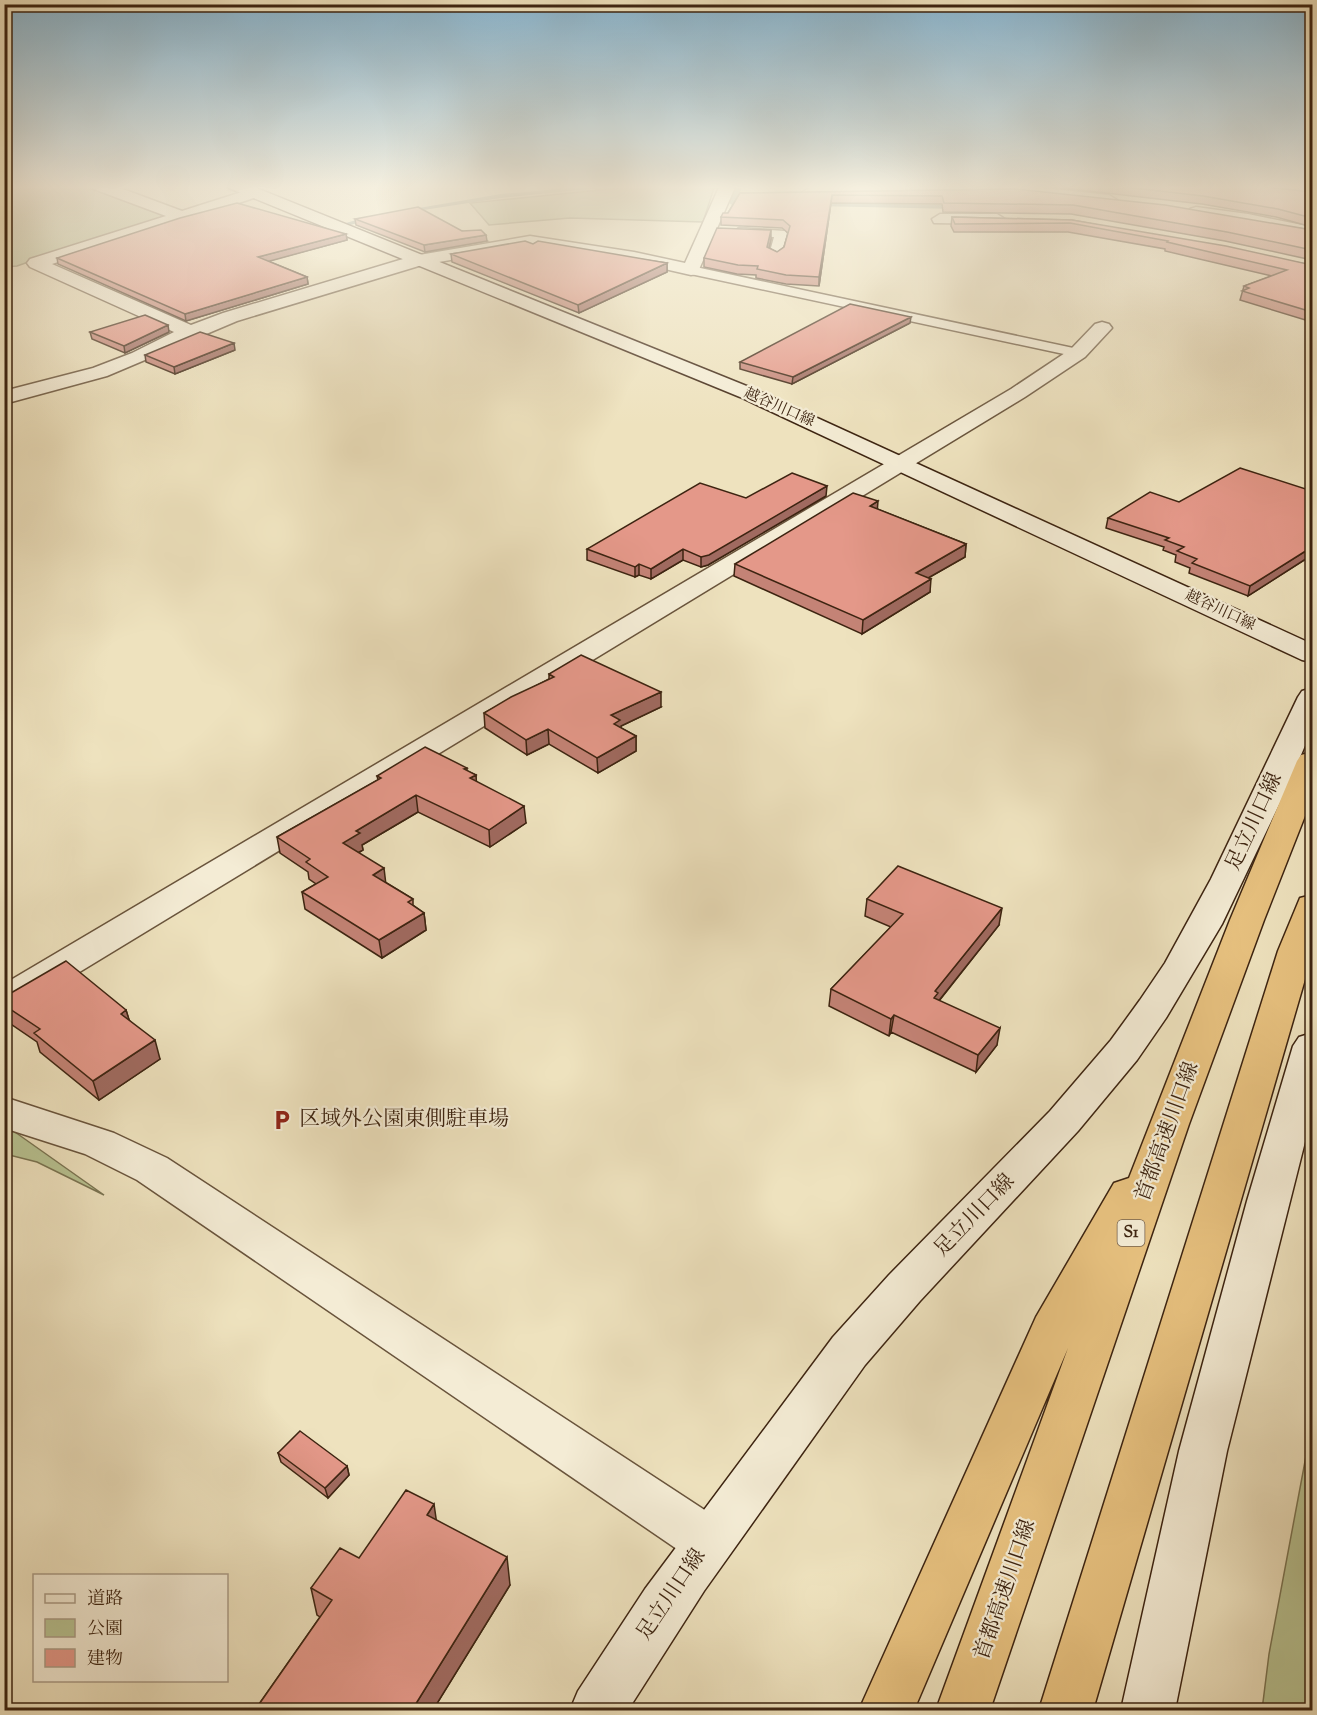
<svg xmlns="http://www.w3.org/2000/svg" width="1317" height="1715" font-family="'Sorts Mill Goudy','Noto Serif JP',serif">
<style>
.green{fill:#b8c392;stroke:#7a7452;stroke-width:1.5}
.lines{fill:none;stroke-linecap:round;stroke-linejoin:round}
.stream{fill:#758075;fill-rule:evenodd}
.service-casing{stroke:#69543c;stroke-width:3}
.minor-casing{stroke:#69543c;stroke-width:3}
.secondary-casing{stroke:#3d2411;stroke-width:3}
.motorway-casing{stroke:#3d2411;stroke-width:3}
.service{fill:#f4ecd5;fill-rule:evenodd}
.minor{fill:#f4ecd5;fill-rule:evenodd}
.secondary{fill:#f4ecd5;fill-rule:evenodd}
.motorway{fill:#e7c17f;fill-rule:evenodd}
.wall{fill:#c48376;stroke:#3d2411;stroke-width:1.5}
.shaded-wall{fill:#a06a60;stroke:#3d2411;stroke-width:1.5}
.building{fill:#e49889;stroke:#3d2411;stroke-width:1.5}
.labels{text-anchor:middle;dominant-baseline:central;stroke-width:4.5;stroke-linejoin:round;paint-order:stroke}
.far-street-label{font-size:15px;fill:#3d2411;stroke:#f4ecd5}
.shield{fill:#f4ecd5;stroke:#74604c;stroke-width:1.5}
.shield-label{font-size:16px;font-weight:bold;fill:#3d2411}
.near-street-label{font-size:21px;fill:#3d2411;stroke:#f4ecd5}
.near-poi-label{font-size:21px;fill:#3d2411;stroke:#f4ecd5;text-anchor:start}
</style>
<rect width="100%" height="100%" fill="#eee2be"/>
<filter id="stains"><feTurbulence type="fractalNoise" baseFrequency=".00333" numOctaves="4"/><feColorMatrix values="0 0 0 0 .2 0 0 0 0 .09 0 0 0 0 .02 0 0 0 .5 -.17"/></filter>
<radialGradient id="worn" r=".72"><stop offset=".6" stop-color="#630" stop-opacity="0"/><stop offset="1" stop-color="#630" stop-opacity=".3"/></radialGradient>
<path class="green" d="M4 185H90L168 215V226L37 259 17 266 5 267Z
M650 185H715L703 222 570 218 489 225 470 203Z
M5 1125 104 1195 37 1162 5 1154Z
M1312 1424V1710H1262L1269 1654Z"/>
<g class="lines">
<path class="stream" d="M602 185H626L501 198 404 213 401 211 501 194Z
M737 185H743L736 201H748L750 204 732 205 729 203Z
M816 203 958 205 961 207 958 209 814 206Z
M370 216 372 219 311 236 308 234Z"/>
<g class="service-casing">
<path id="service" d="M739 228 785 231 787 234 781 255 775 259 769 255 774 237 735 235 733 232Z
M691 266 1078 349 1085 353 1078 357 686 273 685 270 686 267Z"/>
</g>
<g class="minor-casing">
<path id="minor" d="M89 185H112L182 211 248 190H260L262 193 260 196 52 264 191 325 223 313 413 256 530 236 634 252 685 263 720 185H736L697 274 691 275 634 262 530 246 422 265 237 321 107 376 4 404V391L93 368 132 353 174 332 30 267 27 263 30 259 166 216 91 188Z
M1015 185 1109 195 1117 200 1109 205 1015 195 811 197 803 192 811 187Z
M1196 207 1248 214 1312 227V237L1190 215 1188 212 1190 209Z
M940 214H997L1005 219 997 224 934 223 932 219Z
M1102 322 1109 324 1112 328 1085 357 1025 397 17 1010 4 1013V984L1011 389 1071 349 1095 324Z
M4 1097 114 1133 167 1158 726 1524 733 1541 726 1558 708 1565 690 1558 137 1180 85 1154 4 1128Z"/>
</g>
<g class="secondary-casing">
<path id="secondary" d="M227 185H249L754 389 1312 644V662L1302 660 740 397 229 188Z
M1312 688V729L1287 788 1222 924 1166 1018 1137 1060 1078 1131 920 1301 865 1365 704 1591 628 1710H570L578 1691 645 1589 833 1337 889 1275 1050 1111 1111 1040 1140 1000 1165 963 1211 879 1298 697 1302 691Z
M1312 1033V1114L1227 1451 1175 1710H1121L1179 1451 1247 1201 1293 1046 1299 1037Z"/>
</g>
<g class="motorway-casing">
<path id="motorway" d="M1312 752V798L1264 920 1189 1124 990 1710H936L1068 1348 914 1710H859L1036 1317 1114 1183 1129 1178 1230 920 1297 761 1301 755Z
M1312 895V955L1093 1710H1039L1278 951 1300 898Z"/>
</g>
<use href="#service" class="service"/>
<use href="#minor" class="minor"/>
<use href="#secondary" class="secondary"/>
<use href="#motorway" class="motorway"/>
</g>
<path class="wall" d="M748 185H842L748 187Z
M1036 185H1245L1312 192V227L1276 217 1202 204Z
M1016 189 1312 230V260L1225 241 1071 214 943 212 942 204 831 203 819 286 786 284 756 278V275L737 274 704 267V258L771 239 769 248 777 252 784 247 788 233 782 228 721 225V217L728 213 740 193Z
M952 217 1072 220 1312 265V322L1240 300 1244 286 1272 276 1165 251V249L1068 232H954L951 226Z
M355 219 462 231 487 241 425 252 356 225Z
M346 234 347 240 268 261 307 277 308 284 186 321 58 264 57 258Z
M533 244 667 263V272L579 313 452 262 451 254Z
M910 323 792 384 740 369V362Z
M90 332H169L125 353 92 339Z
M235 350 175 374 146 362 145 355Z
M1312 491V555L1248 596 1189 573 1190 568 1175 562 1176 555 1163 550 1164 547 1106 528 1108 518 1179 502Z
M826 496 708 565 701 567 683 560 651 579 639 575 635 577 587 560V549L746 498Z
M877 509 966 544 965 557 928 578 930 592 862 634 734 576 735 564Z
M549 674 661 707 621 726V728L636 736V751L598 773 549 744 527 755 485 728 484 713 549 679Z
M467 768V771L476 775V781L526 823 490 847 418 812 362 845 363 850 358 853 385 882 413 899V905L424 913 426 930 382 958 305 909 302 892 316 884 309 879 308 872 280 853 277 837 378 780 377 776Z
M867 899 999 925 939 1001 997 1045 976 1072 891 1032 889 1036 829 1006 831 989 891 927 865 916Z
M4 997 126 1010 129 1020 160 1059 99 1100 40 1052 37 1042 5 1020Z
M278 1453 347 1466 349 1475 328 1498 281 1462Z
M437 1521 510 1585 433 1710H255L320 1617 317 1615 311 1588 359 1558Z"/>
<path class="shaded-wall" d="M832 195 831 203 819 286V277Z
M771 230V239L767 256V247Z
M346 234 347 240 259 264 258 257Z
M486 235 487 241 425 252 424 245Z
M667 263V272L579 313 578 305Z
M307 277 308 284 186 321 185 314Z
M911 317 910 323 792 384 793 377Z
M168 325 169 332 125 353 124 346Z
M234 343 235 350 175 374 174 367Z
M827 486 826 496 708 565 701 567V557Z
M878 501 877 514 870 506Z
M966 544 965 557 914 586 916 573Z
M1312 547V555L1248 596 1250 586Z
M683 549V560L651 579V569Z
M639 564V575L635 577V567Z
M931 579 930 592 862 634 863 620Z
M661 692V707L621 726V735L614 738 611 715Z
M548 729 549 744 527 755 526 740Z
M636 736V751L598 773 597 758Z
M476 775 477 791 470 778Z
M416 795 418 812 362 845 363 850 345 860 343 843 356 831Z
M524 806 526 823 490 847 489 830Z
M384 868 386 885 373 875Z
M1002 908 999 925 937 1003 931 1015 935 991Z
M424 913 426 930 382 958 379 940Z
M126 1010 132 1029 121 1014Z
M894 1015 891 1032 889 1036 891 1019Z
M1000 1028 997 1045 976 1072 978 1055Z
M155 1040 160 1059 99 1100 93 1081Z
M347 1466 349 1475 328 1498 325 1488Z
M434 1504 438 1532 427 1515Z
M507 1557 510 1585 433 1710H412Z"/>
<path class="building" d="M1108 185H1245L1312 192V218L1278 209 1203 196Z
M1016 189 1165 205 1312 230V250L1227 232 1073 205 944 203 942 196 832 195 819 277 786 275 757 269 758 266 738 265 704 258 717 228 771 230 767 247 777 252 784 247 790 226 783 220 721 217 723 213H728L740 193Z
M237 203 346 234 258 257 307 277 185 314 57 258 180 218Z
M418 207 462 231 481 230 486 235 424 245 355 219Z
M952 217 1072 220 1226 246 1312 265V312L1242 291 1249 288 1244 286 1287 270 1167 242 1168 241 1070 223 955 224Z
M525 241 533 244 538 241 667 263 578 305 451 254Z
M850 304 911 317 793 377 740 362Z
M145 315 168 325 124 346 90 332Z
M200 332 234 343 174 367 145 355Z
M1240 468 1312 491V547L1250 586 1192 563 1197 559 1177 551 1184 547 1165 540 1169 538 1108 518 1150 492 1179 502Z
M792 473 827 486 709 555 701 557 683 549 651 569 639 564 635 567 587 549 700 483 746 498Z
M853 493 878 501 870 506 966 544 916 573 931 579 863 620 735 564Z
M581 655 661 692 611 715 620 720 614 724 636 736 597 758 548 729 526 740 484 713 511 697 554 677 549 674Z
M425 747 467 768 464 769 476 775 470 778 524 806 489 830 416 795 356 831 360 833 343 843 384 868 373 875 413 899 408 902 424 913 379 940 302 892 328 877 306 862 310 859 277 837 381 778 377 776Z
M898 866 1002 908 935 991 938 993 934 998 1000 1028 978 1055 894 1015 891 1019 831 989 903 914 867 899Z
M66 961 126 1010 121 1014 155 1040 93 1081 34 1033 40 1029 4 1005V997Z
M300 1431 347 1466 325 1488 278 1453Z
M406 1490 434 1504 427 1515 507 1557 412 1710H255L332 1600 311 1588 340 1548 359 1558Z"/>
<linearGradient id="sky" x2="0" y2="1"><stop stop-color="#89b8d4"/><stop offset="0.44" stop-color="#f7f2e2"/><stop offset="1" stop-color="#f7f2e2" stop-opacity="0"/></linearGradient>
<rect width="1317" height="425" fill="url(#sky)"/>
<defs>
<g id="parking-bare" transform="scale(1.62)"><path d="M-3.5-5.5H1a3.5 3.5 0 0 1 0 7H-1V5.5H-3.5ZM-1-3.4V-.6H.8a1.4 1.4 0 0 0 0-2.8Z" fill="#8f2418" stroke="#f4ecd5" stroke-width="2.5" paint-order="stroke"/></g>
</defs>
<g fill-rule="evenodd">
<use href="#parking-bare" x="282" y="1120"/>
</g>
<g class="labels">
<g class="far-street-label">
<text transform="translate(779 408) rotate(24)">越谷川口線</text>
<text transform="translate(1220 611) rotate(25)">越谷川口線</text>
</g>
<rect class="shield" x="1117.5" y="1220" width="27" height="26" rx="4.5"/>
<g class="shield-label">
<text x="1131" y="1233">S1</text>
</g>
<g class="near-street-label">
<text transform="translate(1255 822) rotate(-65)">足立川口線</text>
<text transform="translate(1168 1132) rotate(-70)">首都高速川口線</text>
<text transform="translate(975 1216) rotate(-46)">足立川口線</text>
<text transform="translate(1006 1590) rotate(-71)">首都高速川口線</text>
<text transform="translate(672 1595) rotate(-56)">足立川口線</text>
</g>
<g class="near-poi-label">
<text x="299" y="1120">区域外公園東側駐車場</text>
</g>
</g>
<rect width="1317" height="1715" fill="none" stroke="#eee2be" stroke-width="24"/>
<rect x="6" y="6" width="1305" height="1703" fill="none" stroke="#3d2411" stroke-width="3"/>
<rect x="12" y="12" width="1293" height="1691" fill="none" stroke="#3d2411" stroke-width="1.5"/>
<rect x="33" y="1574" width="195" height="108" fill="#f4ecd5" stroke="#ab9c87" stroke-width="1.5"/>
<rect x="45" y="1594" width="30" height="9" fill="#f4ecd5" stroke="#ab9c87" stroke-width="1.5"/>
<text x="87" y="1604" font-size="18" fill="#3d2411">道路</text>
<rect x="45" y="1619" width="30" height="18" fill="#b8c392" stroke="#ab9c87" stroke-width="1.5"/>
<text x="87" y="1634" font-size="18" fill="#3d2411">公園</text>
<rect x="45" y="1649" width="30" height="18" fill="#e49889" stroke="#ab9c87" stroke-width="1.5"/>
<text x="87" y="1664" font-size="18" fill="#3d2411">建物</text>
<rect width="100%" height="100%" filter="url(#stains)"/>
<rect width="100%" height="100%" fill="url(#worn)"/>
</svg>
